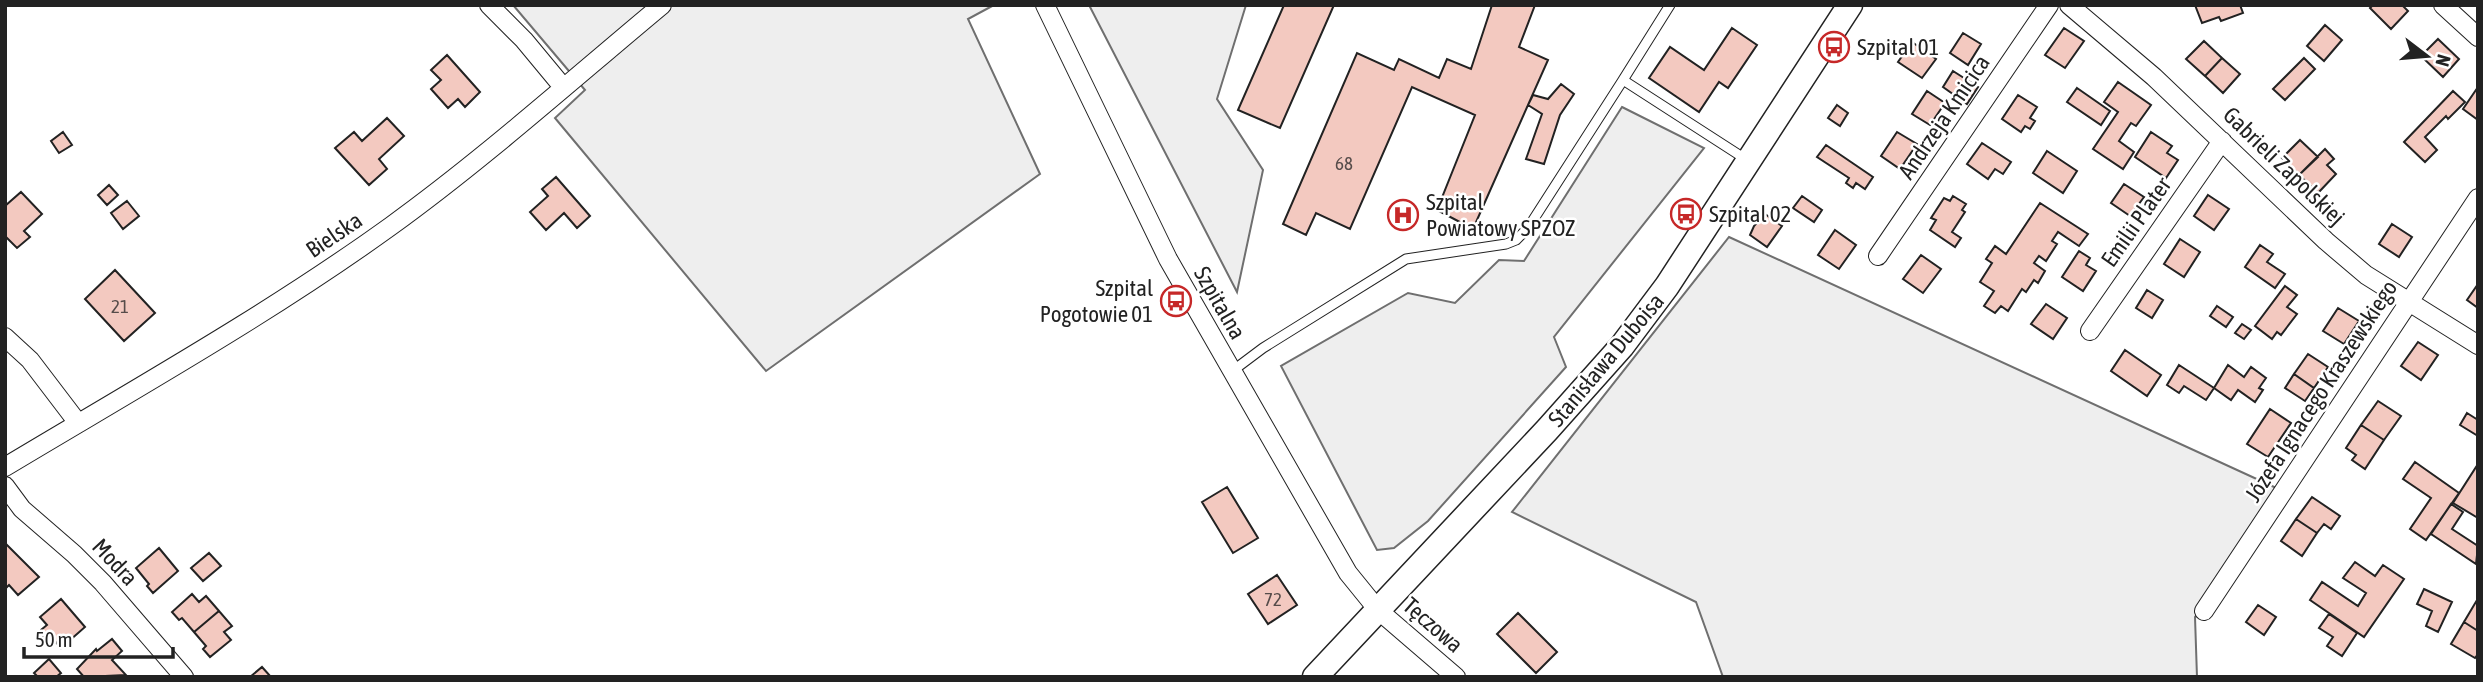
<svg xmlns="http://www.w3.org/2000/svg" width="2483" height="682" font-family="'Asap Condensed',sans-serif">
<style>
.green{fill:#eee;stroke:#6f6f6f;stroke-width:2}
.building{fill:#f3c9c0;stroke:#222;stroke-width:2}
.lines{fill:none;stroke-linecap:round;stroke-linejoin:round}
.lane-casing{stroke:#222;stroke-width:11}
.street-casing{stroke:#222;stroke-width:20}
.secondary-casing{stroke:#222;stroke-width:27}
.lane{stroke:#fff;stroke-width:9}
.street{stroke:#fff;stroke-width:18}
.secondary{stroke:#fff;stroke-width:24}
.labels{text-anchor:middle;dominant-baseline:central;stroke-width:5;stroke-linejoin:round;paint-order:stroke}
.number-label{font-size:19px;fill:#564c4a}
.poi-label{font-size:23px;fill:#222;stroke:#fff;text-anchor:start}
.street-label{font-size:23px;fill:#222;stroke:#fff}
</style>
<rect width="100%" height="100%" fill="#fff"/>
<path class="green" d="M513 5H994L968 19 1040 174 766 371 555 118 585 90Z
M1089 5H1246L1217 99 1263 170 1237 292Z
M1622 107 1704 148 1554 337 1566 367 1428 521 1394 548 1377 550 1281 366 1408 293 1455 303 1499 260 1524 261Z
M1729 237 2285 492 2195 617 2197 677H1723L1696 602 1512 512Z"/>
<path class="building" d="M1284 5H1334L1280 128 1238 110Z
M1492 5H1535L1519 47 1548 60 1473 229 1437 210 1475 115 1412 87 1350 229 1316 213 1306 235 1283 224 1357 53 1394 70 1399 59 1439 78 1447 59 1471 69Z
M2195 5H2240L2243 13 2221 21 2219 17 2202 23Z
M2373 5H2402L2408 11 2391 29 2370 8Z
M2325 25 2342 40 2324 61 2307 46Z
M1732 28 1757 45 1728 88 1719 82 1699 112 1649 78 1670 47 1704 70Z
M2064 28 2084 41 2065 68 2045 55Z
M1963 33 1981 44 1968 65 1950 53Z
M2438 39 2459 59 2443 77 2421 56Z
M2204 41 2222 58 2205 76 2186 59Z
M1912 42 1936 59 1922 78 1898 62Z
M447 55 480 92 465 107 458 99 448 108 431 89 441 80 431 70Z
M2222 58 2240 74 2223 93 2205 76Z
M2304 58 2315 69 2285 100 2273 89Z
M1953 71 1978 87 1967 104 1943 87Z
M2118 82 2151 105 2136 126 2131 123 2119 141 2134 152 2123 169 2093 149 2118 112 2104 102Z
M1561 84 1574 94 1560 115 1544 164 1526 159 1542 114 1528 105 1533 95 1548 99Z
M2478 87V120L2463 109Z
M2077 88 2110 111 2101 125 2067 102Z
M1927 91 1945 103 1930 125 1912 114Z
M2453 91 2465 102 2448 119 2446 116 2425 137 2437 150 2425 162 2404 142Z
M2018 95 2037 107 2030 118 2035 121 2030 129 2025 126 2021 132 2002 119Z
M1837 105 1848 113 1840 126 1828 118Z
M387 118 404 136 379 159 387 169 369 185 335 148 354 132 362 141Z
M63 132 72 145 59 153 51 141Z
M1897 132 1917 144 1900 169 1881 156Z
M2151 132 2172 146 2167 153 2178 160 2166 178 2135 157Z
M2300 140 2318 157 2299 175 2282 158Z
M1982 143 2011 162 2003 174 1995 169 1988 179 1967 164Z
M1826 145 1873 177 1865 189 1856 183 1853 188 1846 183 1849 178 1817 157Z
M2325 149 2334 159 2327 165 2336 174 2318 193 2299 175Z
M2047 151 2077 171 2063 193 2033 173Z
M556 177 590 216 577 228 564 213 546 230 530 212 548 196 542 189Z
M2124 184 2144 197 2130 216 2111 203Z
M109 185 118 195 107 205 98 195Z
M21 192 42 214 24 231 30 237 17 248 5 236V206Z
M2208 195 2229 209 2214 230 2194 216Z
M1802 196 1822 210 1814 222 1793 208Z
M1953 196 1966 204 1962 210 1965 212 1952 232 1961 238 1955 247 1930 230 1936 220 1931 218 1944 198 1950 201Z
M127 201 139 216 123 229 111 213Z
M2040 203 2088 234 2079 246 2058 232 2052 241 2057 244 2046 261 2039 256 2034 263 2045 271 2038 283 2034 280 2026 292 2022 289 2008 311 2001 306 1995 313 1984 306 1994 291 1980 282 1992 263 1986 259 1995 246 2006 254Z
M1765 214 1782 226 1767 247 1750 235 1754 226Z
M2392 224 2412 237 2399 257 2379 244Z
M1835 230 1856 245 1839 269 1818 255Z
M2180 239 2200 252 2184 277 2164 264Z
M2260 245 2273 254 2267 262 2285 274 2275 288 2245 267Z
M2079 251 2090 258 2086 265 2096 271 2083 291 2062 277Z
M1921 255 1941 269 1923 293 1903 279Z
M115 270 155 313 124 341 85 299Z
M2478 284V308L2467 300Z
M2285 286 2297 295 2287 307 2297 314 2281 335 2277 332 2272 339 2255 326Z
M2147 290 2163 300 2152 318 2136 308Z
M2046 304 2067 318 2053 339 2031 324Z
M2217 306 2233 317 2226 327 2210 316Z
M2338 308 2359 321 2344 344 2323 331Z
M2242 324 2251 330 2244 339 2235 333Z
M2418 342 2438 355 2421 380 2401 366Z
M2125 350 2161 375 2147 396 2111 371Z
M2308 354 2328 367 2314 388 2294 374Z
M2179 365 2214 388 2206 400 2184 386 2179 393 2167 385Z
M2228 365 2244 377 2251 367 2266 378 2259 388 2263 390 2255 402 2238 390 2231 400 2214 388Z
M2294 374 2314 388 2305 401 2285 388Z
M2378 401 2401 416 2384 440 2361 425Z
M2270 409 2291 423 2268 457 2247 444Z
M2467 413 2478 420V436L2460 425Z
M2361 425 2384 440 2365 469 2352 460 2356 455 2346 448Z
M2415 462 2459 493 2426 540 2410 529 2431 498 2403 479Z
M2478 464V518L2453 503Z
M1227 487 1258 538 1233 553 1202 502Z
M2312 497 2340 516 2331 529 2324 524 2317 533 2296 519Z
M2451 504 2463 512 2452 529 2478 546 2476 564 2431 534Z
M2296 519 2317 533 2302 556 2281 541Z
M7 545 39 577 18 595 9 585 5 589V547Z
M159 548 178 571 153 593 147 586 149 584 136 568Z
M209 553 221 566 203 581 191 568Z
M2355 562 2375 576 2383 565 2404 579 2364 637 2310 600 2322 582 2358 606 2366 593 2343 578Z
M1277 575 1297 605 1268 624 1248 594Z
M2424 589 2452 602 2438 632 2426 626 2432 611 2417 604Z
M192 594 199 602 206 596 219 611 194 632 182 618 179 620 172 612Z
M61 599 85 627 61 648 54 640 52 642 46 640 42 636 41 630 47 625 40 617Z
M2477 600 2478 601V631L2464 622Z
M2258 605 2276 617 2264 635 2246 622Z
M219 611 232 626 224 632 231 640 210 657 203 649 206 646 194 632Z
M1518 613 1557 652 1536 673 1497 634Z
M2329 614 2357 633 2342 656 2327 646 2333 637 2319 628Z
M2464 622 2478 631V654L2475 658 2451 644Z
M112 639 122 651 112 660 126 675 84 677 77 669 96 649 97 651Z
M49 659 61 673 56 677H38L34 673Z
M262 667 271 677H250Z"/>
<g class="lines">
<g class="lane-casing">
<path id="lane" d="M1623 80 1670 5
M1231 372 1263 348 1406 259 1506 244 1516 240 1528 228 1623 80 1747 160"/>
</g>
<g class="street-casing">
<path id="street" d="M489 5 524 40 563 87
M1045 5 1168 259 1348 573 1378 610 1456 677
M2069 5 2154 77 2326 241 2366 275 2478 345
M2443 5 2478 37
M1878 256 2049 5
M2090 331 2222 141
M5 337 30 360 78 423
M5 467C135 389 269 314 391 226 485 158 573 79 662 5
M5 486 22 509 74 554 103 583 184 677
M2204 611 2478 198"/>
</g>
<g class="secondary-casing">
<path id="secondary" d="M1315 677 1547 430 1622 346 1667 286 1850 5"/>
</g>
<use href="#lane" class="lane"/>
<use href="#street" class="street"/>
<use href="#secondary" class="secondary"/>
</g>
<defs>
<g id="bus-ring" transform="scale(1.575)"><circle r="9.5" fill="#fff" stroke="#c62828" stroke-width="1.5"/><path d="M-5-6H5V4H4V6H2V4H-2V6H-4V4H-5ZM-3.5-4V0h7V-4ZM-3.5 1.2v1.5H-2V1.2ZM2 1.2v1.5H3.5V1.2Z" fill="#c62828"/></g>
<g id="hospital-ring" transform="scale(1.575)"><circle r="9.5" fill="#fff" stroke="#c62828" stroke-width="1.5"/><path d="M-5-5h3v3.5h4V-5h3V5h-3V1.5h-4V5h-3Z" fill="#c62828"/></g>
</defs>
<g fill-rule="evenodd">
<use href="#bus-ring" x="1834" y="47"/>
<use href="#bus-ring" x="1686" y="214"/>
<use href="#hospital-ring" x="1403" y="215"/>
<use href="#bus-ring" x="1176" y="301"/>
</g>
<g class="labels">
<g class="number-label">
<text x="1344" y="163">68</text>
<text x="120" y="306">21</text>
<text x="1273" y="599">72</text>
</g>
<g class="poi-label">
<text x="1857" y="47">Szpital 01</text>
<text x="1426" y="202">Szpital<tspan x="1426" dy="26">Powiatowy SPZOZ</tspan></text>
<text x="1709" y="214">Szpital 02</text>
<text x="1153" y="288" text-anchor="end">Szpital<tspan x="1153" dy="26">Pogotowie 01</tspan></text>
</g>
<g class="street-label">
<text transform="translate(1944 117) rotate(-56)">Andrzeja Kmicica</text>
<text transform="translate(2284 166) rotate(44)">Gabrieli Zapolskiej</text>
<text transform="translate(2136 222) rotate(-55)">Emilii Plater</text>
<text transform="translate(334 235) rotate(-34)">Bielska</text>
<text transform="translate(1220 303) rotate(60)">Szpitalna</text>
<text transform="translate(1606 360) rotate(-50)">Stanisława Duboisa</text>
<text transform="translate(2321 391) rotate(-57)">Józefa Ignacego Kraszewskiego</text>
<text transform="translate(115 562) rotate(47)">Modra</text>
<text transform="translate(1433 625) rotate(41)">Tęczowa</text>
</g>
</g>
<rect width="2483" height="682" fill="none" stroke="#222222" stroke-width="14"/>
<g transform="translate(2427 56) rotate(106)" stroke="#ffffff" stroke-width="5" paint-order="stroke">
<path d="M0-5L12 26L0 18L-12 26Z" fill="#222222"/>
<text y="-10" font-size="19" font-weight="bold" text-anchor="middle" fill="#222222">N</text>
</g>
<path d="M24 647v10h149v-10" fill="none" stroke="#222222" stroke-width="3.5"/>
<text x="35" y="647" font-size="21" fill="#222222" stroke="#ffffff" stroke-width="5" paint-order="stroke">50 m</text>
</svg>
